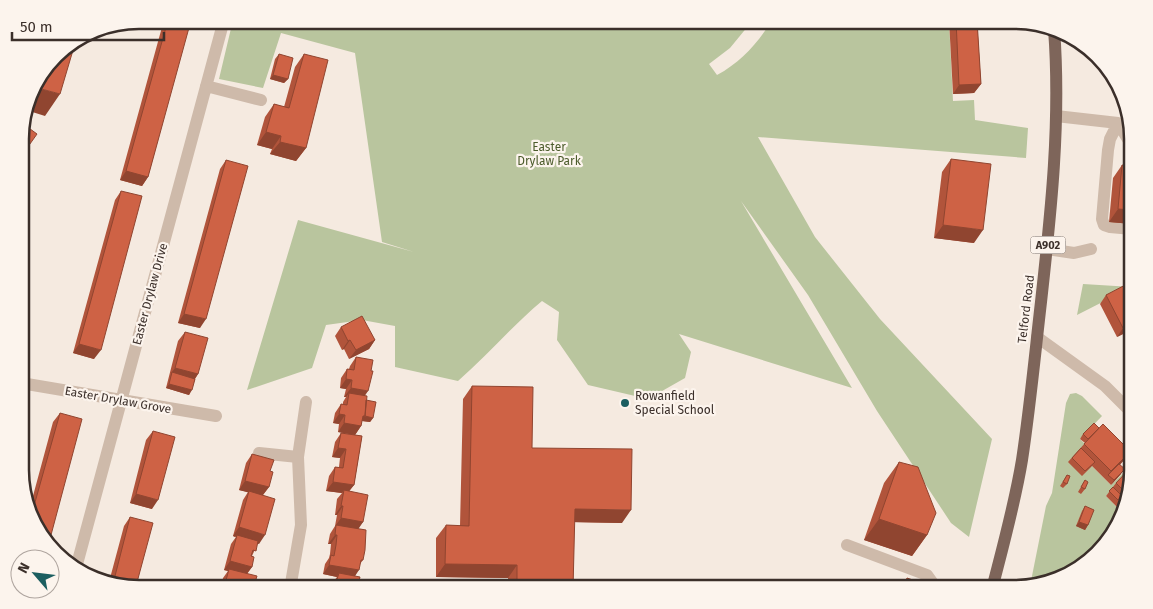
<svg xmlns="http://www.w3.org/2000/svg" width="1153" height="609" font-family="'Fira Sans',sans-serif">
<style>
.green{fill:#b9c59e}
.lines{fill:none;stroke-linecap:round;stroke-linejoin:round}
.minor{stroke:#cebaaa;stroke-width:12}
.major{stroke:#7e655a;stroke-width:12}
.wall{fill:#b1543b}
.shaded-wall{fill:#904530}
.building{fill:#ce6245;stroke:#904530}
.poi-dot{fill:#1c5e60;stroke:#fcf4ed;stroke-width:2}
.labels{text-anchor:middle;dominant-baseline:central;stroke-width:4.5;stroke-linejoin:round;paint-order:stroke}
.shield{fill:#fcf4ed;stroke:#756a64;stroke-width:1}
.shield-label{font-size:11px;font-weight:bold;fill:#3b2f2a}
.park-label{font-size:12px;fill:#4c5c2c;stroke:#fcf4ed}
.street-label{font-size:12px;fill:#3b2f2a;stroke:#fcf4ed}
.poi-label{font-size:12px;fill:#3b2f2a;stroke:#fcf4ed;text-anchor:start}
.rim{fill:none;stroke:#3b2f2a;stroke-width:2.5}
</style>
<rect width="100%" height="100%" fill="#f5eae0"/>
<path class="green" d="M233 20H753L730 48 709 64 717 75C741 62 758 43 772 20H802L803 22 820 20H949L953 101 974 100 975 120 1028 128 1026 158 758 137 815 237 880 319 992 439 969 537 951 523 877 411 808 295 741 201 852 388 679 334 691 352 685 378 648 399 588 385 557 340 559 312 542 301C512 326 487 356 458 381L395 367V326L362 320 326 325 312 368 247 390 298 220 414 252 382 242 355 53 281 33 263 88 219 79Z
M1083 284 1132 287 1077 315Z
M1076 393 1082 396 1102 416 1080 439 1086 445 1092 466 1111 485 1128 468 1131 470 1106 496 1123 513 1121 523 1080 569 1030 586 1046 506 1052 493 1066 403 1070 394Z"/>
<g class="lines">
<path class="minor" d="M206 86 261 100
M1056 116 1118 123 1132 146
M1118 123 1110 139 1108 150 1102 219 1104 225 1110 227 1132 229
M1047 249 1074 253 1091 249
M1037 337 1105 386 1133 414
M21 383 216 416
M259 453 298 457
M847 545 927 575 937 589
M76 568 224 20
M290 589 301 525 298 457 306 402"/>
<path class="major" d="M992 589C1003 546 1015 503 1022 460 1030 407 1035 354 1041 302 1051 212 1061 120 1054 29"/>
</g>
<path class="wall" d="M159 20H189L148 177 142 186 120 180 162 27 157 26Z
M949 20H977L981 84 974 93 953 94Z
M279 54 288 79 284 83 270 79 275 59Z
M304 54 306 148 296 161 270 154 272 149 257 145 265 117 274 104 284 107 295 67Z
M951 159 974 243 934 238 942 172Z
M1131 159 1132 224 1109 222 1113 178 1122 165 1126 166Z
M226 160 200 328 178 323 220 169Z
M121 191 94 359 73 353 115 200Z
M1132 285 1133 329 1117 337 1100 304 1106 295Z
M341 327 375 340 369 349 349 359 344 349 342 350 335 336Z
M185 332 198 374 195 379 189 395 166 388 178 341Z
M356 357 366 400 373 418 370 422 362 421 361 426 355 435 338 432 339 424 333 423 335 413 341 404H343V402L346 397H344L346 389 340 388 341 378 347 369H349L350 366Z
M472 386 532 448 622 523 574 522 573 589H508V578L436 577V538L446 525 460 526 463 399Z
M60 413 44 542 30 507 53 422Z
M1099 428 1127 448 1124 452 1127 456 1120 465 1121 474 1111 485 1092 466 1082 476 1068 462 1085 443 1080 439 1083 434Z
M153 431 152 509 130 503 146 440Z
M341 433 362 436 354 485 349 491 363 522 358 528 363 560 360 564 355 576 357 589H331L333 582 337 577 323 574 325 564 329 558 330 554 331 544H328L330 534 335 526 337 515H335L337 499 342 493 326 491 329 476 335 467H339L340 458 332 457 335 442Z
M252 454 269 487 263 495 259 544 258 543 252 556V567L247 574 253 589H220L223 578 228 571 224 570 231 544 236 537 233 536 243 500 248 492 239 490 246 463Z
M899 462 927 535 912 556 864 540 884 483Z
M1133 470 1123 513 1106 496 1116 483Z
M1067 475V484L1063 488 1060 486Z
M1085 480V489L1081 494 1078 492Z
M1085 506 1088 525 1085 530 1076 526 1082 511Z
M130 517 136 586 135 588 109 582 124 526Z
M907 578 936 589H900Z"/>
<path class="shaded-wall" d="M804 20H821L803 22Z
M161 21 165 22 162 27 157 26Z
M273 75 288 79 284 83 270 79Z
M981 84 974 93 953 94 959 85Z
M34 87 60 94 45 116 26 110 31 90Z
M266 132 281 136 272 149 257 145Z
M280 142 306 148 296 161 270 154Z
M126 171 148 177 142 186 120 180Z
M1118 209 1132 210V224L1109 222Z
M943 225 983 230 974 243 934 238Z
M184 314 206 319 200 328 178 323Z
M1133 324V329L1117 337 1123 328Z
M350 340 344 349 342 350 348 341Z
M375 340 369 349 349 359 356 350Z
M79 344 101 350 94 359 73 353Z
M175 368 198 374 192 383 172 372Z
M346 379 352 380 346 389 340 388Z
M169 384 192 390 189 395 166 388Z
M351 388 368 391 362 400 349 393 346 397H344Z
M339 414 345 415 339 424 333 423Z
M363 416 373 418 370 422 362 421Z
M344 423 361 426 355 435 338 432Z
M338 448 346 449 340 458 332 457Z
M1127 455V456L1124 460 1109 476 1108 475 1111 471Z
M1125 469 1121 474 1111 485 1114 480Z
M245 481 269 487 262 496 239 490Z
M333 482 354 485 347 494 344 490 342 493 326 491Z
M136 494 158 500 152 509 130 503Z
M341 506H343L337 515H335Z
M575 509 631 510 622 523 566 522Z
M341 518 363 522 357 531 336 525Z
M879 519 927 535 912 556 864 540Z
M1079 522 1088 525 1085 530 1076 526Z
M239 527 265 535 259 544 236 537 237 535 235 537 233 536Z
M40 532 51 535 45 543 44 542Z
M335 535H337L331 544H328Z
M230 561 252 567 245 576 229 569 228 571 224 570Z
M445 564 517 565 508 578 436 577Z
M329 565 359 570 353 579 339 573 337 577 323 574Z
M114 580 136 586 135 588 112 583Z"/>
<path class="building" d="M161 20H167L165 22 161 21Z
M168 20H176L190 24 148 177 126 171Z
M176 20H189L188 23Z
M956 20H977L981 84 959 85Z
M76 40 60 94 34 87 35 83 60 50Z
M279 54 293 58 288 79 273 75Z
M304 54 328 60 306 148 280 142 281 136 266 132 274 104 289 108Z
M22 123 37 134 20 158V131Z
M951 159 991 164 983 230 943 225Z
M1131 159H1132V210L1118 209 1122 165 1130 166Z
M226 160 248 166 206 319 184 314Z
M121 191 142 196 101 350 79 344Z
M1131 282 1132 285 1133 324 1123 328 1106 295Z
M362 316 375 340 356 350 350 340 348 341 341 327Z
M185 332 208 338 198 374 175 368Z
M356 357 373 360 371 371H373L368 391 351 388 352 380 346 379 347 369 354 370Z
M172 372 195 379 192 390 169 384Z
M472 386 533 387 532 448 632 449 631 510 575 509 573 589H517V565L445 564 446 525 469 526Z
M349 393 367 396 365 416H363L361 426 344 423 345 415 339 414 341 404 347 405Z
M366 400 376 402 373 418 365 416Z
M60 413 82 419 51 535 40 532 32 513Z
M1094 423 1099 428 1088 439 1083 434Z
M1103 424 1127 448 1123 451 1127 455 1111 471 1084 444Z
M153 431 175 437 158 500 136 494Z
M341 433 362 436 354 485 333 482 335 467 343 468 346 449 338 448Z
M1081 448 1095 462 1085 471 1072 458Z
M252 454 274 460 270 471 273 472 269 487 245 481Z
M899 462 918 467 936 513 927 535 879 519Z
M1119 464 1125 469 1114 480 1108 475Z
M1133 465V470L1126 500 1121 496 1125 492 1116 483Z
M1067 475 1070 476 1067 484 1063 482Z
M1085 480 1088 482 1085 489 1081 487Z
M1113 487 1122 496H1121L1118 500 1109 491Z
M344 490 368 495 363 522 341 518 343 506H341Z
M249 491 275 499 265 535 239 527Z
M1085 506 1094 510 1088 525 1079 522Z
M130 517 153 523 136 586 114 580Z
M336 525 366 530 365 550 363 560H361L359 570 329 565 331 555 334 556 336 545 337 535H335Z
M237 535 258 541 256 551 253 550 251 556 254 557 252 567 230 561Z
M229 569 257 576 253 589 247 588V589L224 588Z
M339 573 360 577 357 589H334Z
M907 578 936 588V589H904Z"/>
<circle class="poi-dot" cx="625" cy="403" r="5"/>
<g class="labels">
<rect class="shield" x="1030.5" y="236.5" width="35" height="17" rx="4"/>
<g class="shield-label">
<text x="1048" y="245">A902</text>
</g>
<g class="park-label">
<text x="549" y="147">Easter<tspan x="549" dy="14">Drylaw Park</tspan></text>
</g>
<g class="street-label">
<text transform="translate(150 294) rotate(-75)">Easter Drylaw Drive</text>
<text transform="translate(1026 309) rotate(-83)">Telford Road</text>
<text transform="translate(118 400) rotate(10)">Easter Drylaw Grove</text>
</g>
<g class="poi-label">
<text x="635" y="396">Rowanfield<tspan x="635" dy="14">Special School</tspan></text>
</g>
</g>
<path d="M0 0H1153V609H0ZM139 29H1014A110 110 0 0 1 1124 139V470A110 110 0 0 1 1014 580H139A110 110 0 0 1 29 470V139A110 110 0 0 1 139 29Z" fill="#fcf4ed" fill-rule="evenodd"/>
<path class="rim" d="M139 29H1014A110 110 0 0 1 1124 139V470A110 110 0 0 1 1014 580H139A110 110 0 0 1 29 470V139A110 110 0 0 1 139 29Z"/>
<g transform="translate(35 574) rotate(298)"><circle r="24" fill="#fcf4ed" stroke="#afa59f"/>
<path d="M0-4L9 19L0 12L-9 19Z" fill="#1c5e60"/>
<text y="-8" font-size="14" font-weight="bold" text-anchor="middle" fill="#3b2f2a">N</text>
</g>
<path d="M12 32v8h152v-8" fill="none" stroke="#3b2f2a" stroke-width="2.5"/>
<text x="20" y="32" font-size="15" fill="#3b2f2a" stroke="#fcf4ed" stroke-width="4" paint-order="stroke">50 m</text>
</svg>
